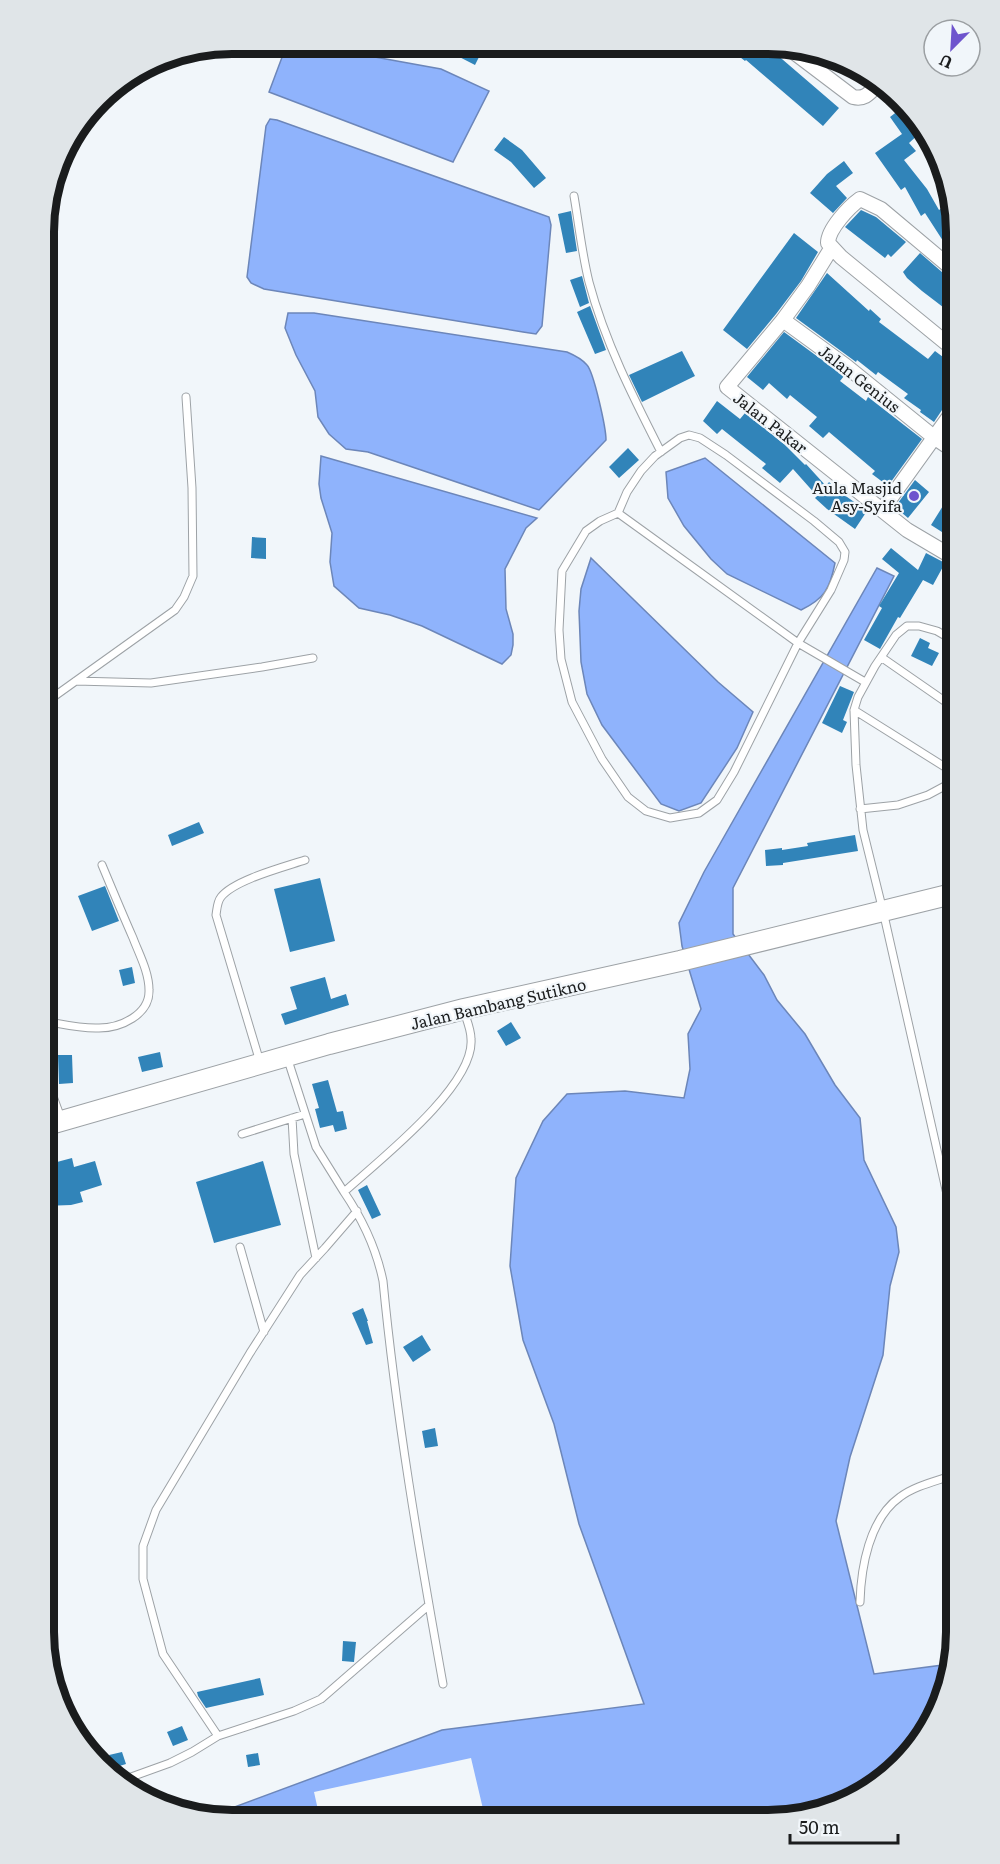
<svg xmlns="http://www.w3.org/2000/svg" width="1000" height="1864" font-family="Literata,serif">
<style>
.water{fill:#8fb3fc;stroke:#6c86b9;stroke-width:1.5}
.pier{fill:#f1f6fa}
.building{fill:#3184b9}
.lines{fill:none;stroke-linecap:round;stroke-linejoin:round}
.lane-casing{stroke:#9da2a6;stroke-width:9}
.street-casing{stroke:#9da2a6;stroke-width:16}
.secondary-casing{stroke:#9da2a6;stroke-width:22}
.lane{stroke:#fff;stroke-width:7}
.street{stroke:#fff;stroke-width:14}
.secondary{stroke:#fff;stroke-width:20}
.poi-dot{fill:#6e54cd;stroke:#f1f6fa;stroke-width:2}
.labels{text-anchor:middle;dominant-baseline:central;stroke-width:4.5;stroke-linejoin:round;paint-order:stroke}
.street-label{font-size:16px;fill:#1a1c1d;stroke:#f1f6fa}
.poi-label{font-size:16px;fill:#1a1c1d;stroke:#f1f6fa;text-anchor:end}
.rim{fill:none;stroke:#1a1c1d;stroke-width:8}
</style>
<rect width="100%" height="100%" fill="#f1f6fa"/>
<path class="water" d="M287 44H303L441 69 489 91 453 162 269 92Z
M270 119 277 120 549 217 551 225 542 326 536 334 523 332 264 289 251 283 247 277 266 126Z
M288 313H314L567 352C574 355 582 359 587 365 594 373 606 428 606 440L539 510 368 452 346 449 329 434 318 417 315 391 296 355 285 328Z
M321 456 537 518 526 528 505 569 506 609 513 634V645L511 655 502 664 422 626 390 615 359 608 334 586 330 562 332 533 321 498 319 484Z
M705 458 835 563C830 589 824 599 801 610L727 574 711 559 684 526 668 498 666 472Z
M591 558 718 682 753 712 737 748 701 803 679 811 661 804 602 725 587 694 581 662 579 611 581 589Z
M877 568 894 576 733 888V934L764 975 777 1000 805 1034 835 1085 860 1118 864 1160 896 1227 899 1252 890 1286 883 1355 850 1457 836 1521 874 1674 951 1664 942 1704 917 1747 873 1788 828 1811 768 1820 205 1818 442 1730 644 1704 579 1524 554 1424 523 1340 510 1266 516 1178 543 1121 567 1094 625 1091 684 1098 690 1069 688 1034 701 1009 682 946 679 923 704 872Z"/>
<path class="pier" d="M471 1758 483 1809 471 1811 473 1820 320 1819 314 1792Z"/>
<path class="building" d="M436 45H485L475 65Z
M727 47H768L839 108 823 126 746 60 745 61Z
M903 107 920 133 909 143 916 151 904 160 927 189 939 210 945 206 955 221 957 232 956 261 925 213 921 216 905 187 901 190 875 153 902 134 890 117Z
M504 137 522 150 546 178 534 188 511 162 494 150Z
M844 161 853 173 836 186 847 198 833 213 810 193 827 174Z
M861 210 876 217 906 242 891 257 888 254 885 258 845 227Z
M571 211 577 251 566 253 558 214Z
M794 233 818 252 801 281 776 314 747 349 723 330Z
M920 253 950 279 956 281V317L922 291 907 278 903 272Z
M827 273 869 311 870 309 881 319 879 322 928 359 935 351 951 363 950 365 956 371V398H950L934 422 920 412 921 410 904 398 908 394 878 372 876 375 857 360 856 362 796 318Z
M582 276 589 303 580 307 570 280Z
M590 306 606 350 595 354 577 312Z
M784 332 844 376 840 381 866 401 868 397 922 439 888 486 872 474 875 471 829 432 823 438 809 426 817 417 790 395 787 399 769 383 763 390 747 377Z
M682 351 695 376 642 402 629 375Z
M717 401 740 419 745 413 785 445 805 465 806 464 826 486 829 482 840 492 867 511 855 529 827 509 815 498 817 496 793 469 780 483 762 468 766 464 722 429 717 434 703 421Z
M628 448 639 460 619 478 609 467Z
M915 480 929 492 908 518 895 507Z
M956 485V541L931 525Z
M252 537 266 538V559L251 558Z
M891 548 918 570 926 553 945 563 933 585 923 580 900 618 898 617 880 649 864 640 882 608 879 606 899 573 882 559Z
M920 638 930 643 928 648 939 653 932 666 911 656Z
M840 686 854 692 843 720 847 722 842 733 822 723Z
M199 822 204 833 172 846 168 835Z
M855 835 858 851 783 863V865L766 866 765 850 782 848V850L808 846 807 843Z
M320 878 335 941 290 952 274 889Z
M105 886 119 921 92 931 78 896Z
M132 967 135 983 123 986 119 970Z
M325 977 331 999 346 994 349 1005 285 1025 281 1014 297 1009 290 987Z
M511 1022 521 1038 506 1046 497 1031Z
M160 1052 163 1067 142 1072 138 1057Z
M58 1055H72L73 1083 59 1084Z
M328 1080 337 1112 343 1111 347 1129 335 1132 333 1125 320 1128 315 1109 319 1108 312 1084Z
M54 1149 57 1162 72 1158 74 1167 95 1161 102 1185 80 1192 83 1202 71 1205 44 1206V1151Z
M263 1161 281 1225 214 1243 196 1182Z
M367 1185 381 1215 372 1219 358 1190Z
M363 1308 368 1321H367L373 1343 366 1345 352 1313Z
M422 1335 431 1350 413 1362 403 1347Z
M435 1428 438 1446 425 1448 422 1431Z
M343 1641 356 1642 354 1662 342 1661Z
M260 1678 264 1695 206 1708 198 1696 197 1692Z
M182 1726 188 1740 173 1746 167 1732Z
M122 1752 126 1764 113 1768 109 1755Z
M258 1753 260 1765 248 1767 246 1755Z"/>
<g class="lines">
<g class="lane-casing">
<path id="lane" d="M574 196C579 225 582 254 589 282 605 342 633 397 661 452
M618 513 627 492 641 471 655 456 680 438 689 435 700 438 726 455 814 521 839 542 845 552 844 560 831 590 798 643 734 772 717 800 699 813 670 818 646 811 628 797 602 759 572 702 561 659 559 630 562 571 586 531 600 521 618 513 798 643 865 682
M881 657 956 709
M76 681 151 683 262 667 313 658
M45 703 175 610 184 597 193 576 192 488 186 397
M854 710 956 774
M860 809 898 805 928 795 956 780
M44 1021C62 1024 81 1029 99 1028 120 1028 150 1015 149 990 149 972 139 954 133 938 122 913 112 889 102 865
M287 1057 316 1147 344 1192
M260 1062 216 915C217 909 217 902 221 897 234 880 284 867 305 860
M44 1072 61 1118
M292 1118 294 1154 316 1258
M242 1134 305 1114
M956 1234 883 911 863 830 856 765 854 710 858 697 875 666 896 635 907 626H919L937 631 956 642
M240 1247 264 1332
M860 1602C861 1568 869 1519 900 1497 916 1485 938 1481 956 1474
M443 1684C419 1550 396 1416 383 1281 376 1247 363 1220 344 1192 377 1162 475 1086 471 1039 471 1030 467 1020 464 1012
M218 1736 294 1711 321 1699 429 1605
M120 1781 170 1763 192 1752 218 1736 163 1654 143 1579V1546L156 1510 250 1353 300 1275 325 1248 357 1211"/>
</g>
<g class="street-casing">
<path id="street" d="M787 47 853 97C866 100 870 92 878 84
M833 249 829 252 808 286 783 320 727 387 907 530 956 559
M783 320 846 366 935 438 956 452
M956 351 841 257 828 243C828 229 849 207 860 199L881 209 956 272
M882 510 956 407"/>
</g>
<g class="secondary-casing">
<path id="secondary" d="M44 1126 329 1044 464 1009 680 961 956 893"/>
</g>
<use href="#lane" class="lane"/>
<use href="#street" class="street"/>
<use href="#secondary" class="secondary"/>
</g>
<circle class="poi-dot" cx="914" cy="496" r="6"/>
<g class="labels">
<g class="street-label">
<text transform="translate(860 378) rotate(38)">Jalan Genius</text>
<text transform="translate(771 422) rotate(38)">Jalan Pakar</text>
<text transform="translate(498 1003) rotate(-13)">Jalan Bambang Sutikno</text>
</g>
<g class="poi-label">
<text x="902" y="487">Aula Masjid<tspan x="902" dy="18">Asy-Syifa</tspan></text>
</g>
</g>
<path d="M0 0H1000V1864H0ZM232 54H768A178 178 0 0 1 946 232V1632A178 178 0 0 1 768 1810H232A178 178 0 0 1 54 1632V232A178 178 0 0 1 232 54Z" fill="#e0e5e8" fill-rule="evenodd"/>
<path class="rim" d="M232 54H768A178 178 0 0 1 946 232V1632A178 178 0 0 1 768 1810H232A178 178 0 0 1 54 1632V232A178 178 0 0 1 232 54Z"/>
<g transform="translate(952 48) rotate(204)"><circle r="28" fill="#f1f6fa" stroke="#9b9fa2" stroke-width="1.5"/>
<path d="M0-4.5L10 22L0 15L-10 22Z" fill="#6e54cd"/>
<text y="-9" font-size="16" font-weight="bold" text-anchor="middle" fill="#1a1c1d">U</text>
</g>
<path d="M790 1834v9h108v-9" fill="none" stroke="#1a1c1d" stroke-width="3"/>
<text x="799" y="1834" font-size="18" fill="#1a1c1d" stroke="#f1f6fa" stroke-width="4.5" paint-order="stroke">50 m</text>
</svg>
